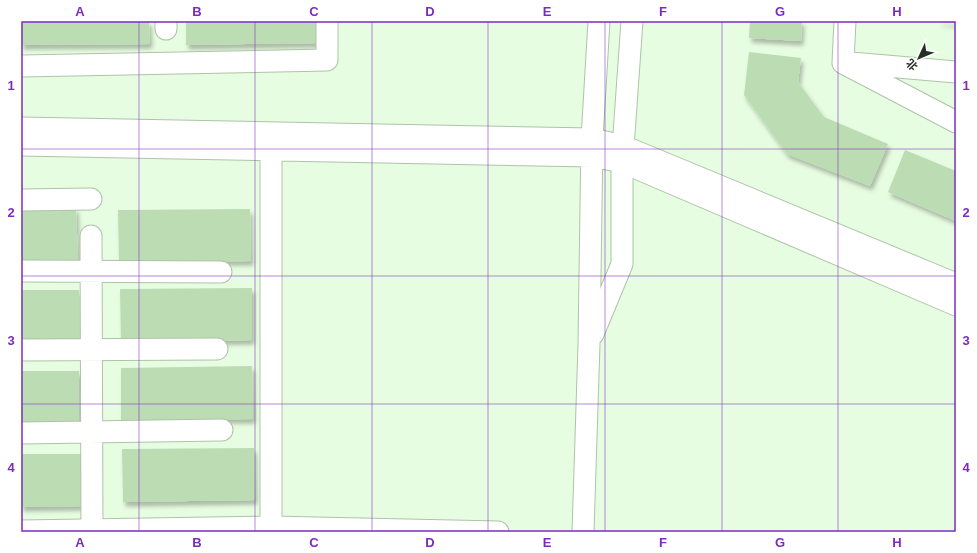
<svg xmlns="http://www.w3.org/2000/svg" width="977" height="553" font-family="Arial,'Noto Sans SC',sans-serif">
<style>
.building{fill:#bcdcb3;filter:url(#shadow)}
.lines{fill:none;stroke-linecap:round;stroke-linejoin:round}
.minor-casing{stroke:#aec3a8;stroke-width:23}
.minor{stroke:#fff;stroke-width:21}
.grid{fill:none;stroke:#7b2cbf;stroke-width:1;stroke-opacity:0.55}
.neatline{fill:none;stroke:#7b2cbf;stroke-width:1.5}
.grid-label{font-size:13px;text-anchor:middle;font-weight:bold;fill:#7b2cbf}
</style>
<defs>
<filter id="shadow"><feDropShadow dx="2.5" dy="4.5" stdDeviation="2" flood-color="#0004"/></filter>
</defs>
<rect width="100%" height="100%" fill="#e7fde1"/>
<path class="building" d="M21 21H149L150 44 21 45Z
M186 21H318V43L186 45Z
M750 21H802L801 41 749 38Z
M939 21H956V23L939 22Z
M749 52 801 58 798 82 824 117 888 144 870 186 787 154 744 95Z
M905 150 956 171V221L888 192Z
M21 208H76L78 260 21 261Z
M250 209 251 261 119 262 118 210Z
M252 288V340L121 342 120 289Z
M21 290H79L80 342 21 343Z
M252 366 253 419 121 420V368Z
M21 371H79V423H21Z
M254 448 255 500 123 502 122 449Z
M21 454H83L84 506 21 507Z"/>
<g class="lines">
<g class="minor-casing">
<path id="minor" d="M166 29V21
M843 63 956 122
M843 63 845 21
M851 63 956 72
M21 66 327 60V21
M21 128 592 139 623 146 956 284
M21 145 592 156 622 162 956 305
M271 150V532
M21 200 91 199
M91 236 92 532
M21 271 221 272
M593 334 622 264V162L632 21
M21 350 217 349
M21 433 222 430
M21 531 271 527 498 532
M583 532 589 344 592 139 599 21"/>
</g>
<use href="#minor" class="minor"/>
</g>
<path class="grid" d="M139 21V532M255 21V532M372 21V532M488 21V532M605 21V532M722 21V532M838 21V532M21 149H956M21 276H956M21 404H956"/>
<rect width="977" height="553" fill="none" stroke="#ffffff" stroke-width="44"/>
<g transform="translate(919 58) rotate(226)" stroke="#ffffff" stroke-width="3" paint-order="stroke">
<path d="M0-3L7 15L0 10L-7 15Z" fill="#283026"/>
<text y="-6" font-size="11" font-weight="bold" text-anchor="middle" fill="#283026">北</text>
</g>
<rect x="22" y="22" width="933" height="509" class="neatline"/>
<g class="grid-label">
<text x="80" y="16">A</text>
<text x="197" y="16">B</text>
<text x="314" y="16">C</text>
<text x="430" y="16">D</text>
<text x="547" y="16">E</text>
<text x="663" y="16">F</text>
<text x="780" y="16">G</text>
<text x="897" y="16">H</text>
<text x="11" y="90">1</text>
<text x="966" y="90">1</text>
<text x="11" y="217">2</text>
<text x="966" y="217">2</text>
<text x="11" y="345">3</text>
<text x="966" y="345">3</text>
<text x="11" y="472">4</text>
<text x="966" y="472">4</text>
<text x="80" y="547">A</text>
<text x="197" y="547">B</text>
<text x="314" y="547">C</text>
<text x="430" y="547">D</text>
<text x="547" y="547">E</text>
<text x="663" y="547">F</text>
<text x="780" y="547">G</text>
<text x="897" y="547">H</text>
</g>
</svg>
